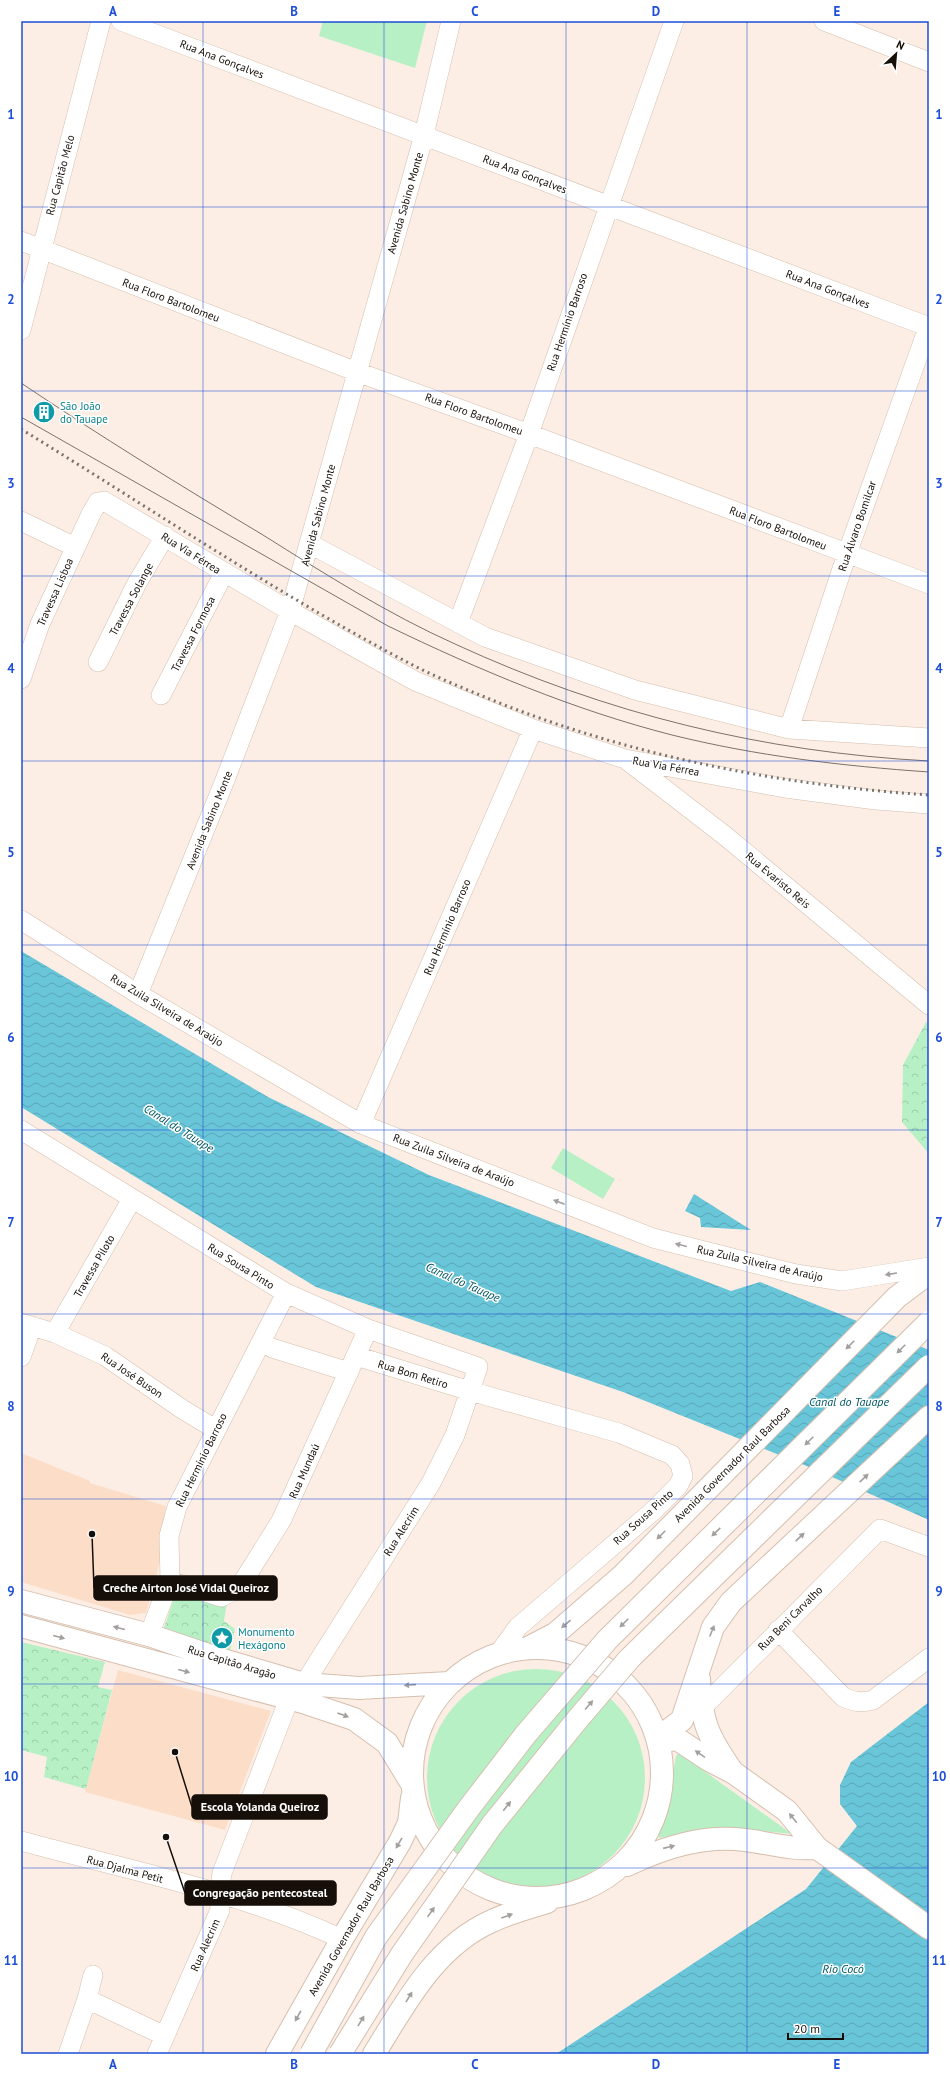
<svg xmlns="http://www.w3.org/2000/svg" width="950" height="2075" font-family="'PT Sans',sans-serif">
<style>
.built{fill:#fcdec8}
.grass{fill:#b7f0c4}
.park{fill:url(#park-crowns)}
.water{fill:url(#water-waves)}
.lines{fill:none;stroke-linecap:round;stroke-linejoin:round}
.street-casing{stroke:#d5bfae;stroke-width:20}
.secondary-casing{stroke:#d5bfae;stroke-width:24}
.street{stroke:#fff;stroke-width:19}
.secondary{stroke:#fff;stroke-width:22}
.tram{stroke:#7c726b;stroke-width:1}
.rail{stroke:#7c726b;stroke-width:3;stroke-dasharray:2 4;stroke-linecap:butt}
.highway-bridge-casing{stroke:#d5bfae;stroke-width:24;stroke-linecap:butt}
.highway-bridge{stroke:#fff;stroke-width:22}
.oneway{fill:#a29f9d}
.grid{fill:none;stroke:#1d4ed8;stroke-width:1;stroke-opacity:0.55}
.labels{text-anchor:middle;dominant-baseline:central;stroke-width:3;stroke-linejoin:round;paint-order:stroke}
.street-label{font-size:11px;fill:#160f09;stroke:#fff}
.culture-label{font-size:11px;fill:#0d838f;stroke:#fff;text-anchor:start}
.water-label{font-size:12px;font-style:italic;fill:#005663;stroke:#fff}
.leader{fill:none;stroke:#160f09;stroke-width:1.5}
.callout-dot{fill:#160f09;stroke:#fff;stroke-width:1.5}
.callout{fill:#160f09;stroke:#160f09;stroke-width:1.5}
.callout-label{font-size:12px;text-anchor:middle;font-weight:bold;fill:#fff}
.neatline{fill:none;stroke:#1d4ed8;stroke-width:1.5}
.grid-label{font-size:13px;text-anchor:middle;font-weight:bold;fill:#1d4ed8}
</style>
<defs>
<pattern id="park-crowns" width="20" height="18" patternUnits="userSpaceOnUse"><rect width="20" height="18" fill="#b7f0c4"/><path d="M2 6a3 3 0 1 1 6 0M12 15a3 3 0 1 1 6 0" fill="none" stroke="#9dcda7"/></pattern>
<pattern id="water-waves" width="16" height="10" patternUnits="userSpaceOnUse"><rect width="16" height="10" fill="#69c5d8"/><path d="M0 5q4-4 8 0t8 0" fill="none" stroke="#5aa8b8"/></pattern>
</defs>
<rect width="100%" height="100%" fill="#fceee4"/>
<path class="built" d="M21 1453 90 1481V1483L166 1506 160 1561 146 1613 130 1615 21 1582Z
M118 1670 271 1711 225 1830 85 1792Z"/>
<path class="grass" d="M323 21H427L415 68 319 36Z
M563 1148 615 1179 603 1199 551 1168Z
M427 1778a109 109 0 1 1 218 0a109 109 0 1 1-218 0Z
M679 1753 792 1834 741 1829H701L659 1838V1831L668 1800 676 1756Z"/>
<path class="park" d="M926 1022 929 1025V1154L902 1122 903 1065Z
M178 1586 227 1602 224 1621 235 1629 230 1651 164 1628Z
M21 1642 105 1662 98 1687 112 1690 86 1789 44 1777 47 1757 21 1750Z"/>
<path class="water" d="M21 951 268 1097 429 1175 731 1291 760 1282 929 1350V1520L814 1469 623 1392 316 1287 21 1107Z
M694 1194 751 1230 701 1227 700 1218 685 1211Z
M929 1702V2054H556L806 1889 857 1826 840 1804V1785L851 1762Z"/>
<g class="lines">
<g class="street-casing">
<path id="street" d="M121 21 929 327
M824 21 929 62
M21 241 357 372 529 434 929 584
M21 330 101 21
M21 521 75 547
M310 544 485 637 635 690 789 729 929 738
M458 623 529 434 674 21
M98 662 137 583 165 536
M21 679 40 624 91 514 98 502 104 501 290 611 415 681 533 729 625 759 785 788 876 800 929 804
M161 695 224 573
M789 729 847 554 929 325
M628 761 724 835 929 1005
M21 920 138 994 361 1124 653 1238 796 1274 842 1281 929 1267
M138 994 225 780 290 611 424 135 451 21
M361 1124 533 729
M21 1130 286 1293 368 1329 478 1367 455 1435 431 1483 304 1684
M21 1323 55 1333 105 1356 182 1409 215 1429
M55 1333 132 1199
M272 1348 349 1372
M356 1356 470 1391 619 1433 672 1455 680 1464 683 1476 678 1486 653 1511 518 1627 499 1653
M21 1357 32 1326
M170 1581 221 1597 232 1592 242 1583 281 1521 368 1329
M778 1630 843 1697C854 1702 861 1703 873 1700L929 1658
M149 1635 170 1581 169 1536 177 1507 286 1293
M702 1708 880 1529 929 1547
M21 1841C128 1870 241 1892 342 1939
M87 1999 165 2036
M68 2054 87 1999 93 1975
M157 2054 220 1910 219 1894 222 1873 289 1699"/>
</g>
<g class="secondary-casing">
<path id="secondary" d="M21 1601 149 1635 223 1660 304 1684 359 1688 449 1683
M21 1626 306 1703 354 1719 387 1743 412 1784
M412 1773a125 125 0 1 1 250 0a125 125 0 1 1-250 0Z
M528 1648 555 1634 623 1575 897 1297 929 1273
M699 1679C702 1723 707 1735 732 1771
M658 1738 682 1720 713 1627 731 1602 929 1417
M658 1742 677 1739 709 1760 734 1773 787 1811 817 1848 929 1928
M627 1865C665 1847 703 1835 745 1840 770 1843 791 1850 817 1848
M277 2054 342 1939 400 1842 409 1823 412 1798
M374 2054C405 2004 435 1946 492 1921 509 1913 528 1908 547 1902"/>
</g>
<use href="#street" class="street"/>
<use href="#secondary" class="secondary"/>
<path class="tram" d="M21 383C100 436 181 486 263 535 325 574 388 614 455 644 607 714 762 752 929 761
M21 417 388 626C479 670 574 710 672 735 757 756 842 766 929 772"/>
<path class="rail" d="M21 429C148 507 273 591 405 661 433 676 463 688 492 700 631 756 779 785 929 795"/>
<g class="highway-bridge-casing">
<path id="highway-bridge" d="M311 2054 376 1937 469 1808 526 1734 607 1640 929 1322
M340 2054 402 1954 492 1825 577 1720 629 1659 929 1366"/>
</g>
<use href="#highway-bridge" class="highway-bridge"/>
</g>
<defs><path id="oneway-solid" d="M-6-.8H1V-3.2L6.5 0L1 3.2V.8H-6Z"/></defs>
<g class="oneway">
<use href="#oneway-solid" transform="translate(559 1202) rotate(-159)"/>
<use href="#oneway-solid" transform="translate(681 1245) rotate(-166)"/>
<use href="#oneway-solid" transform="translate(891 1274) rotate(171)"/>
<use href="#oneway-solid" transform="translate(850 1345) rotate(135)"/>
<use href="#oneway-solid" transform="translate(901 1349) rotate(135)"/>
<use href="#oneway-solid" transform="translate(809 1441) rotate(135)"/>
<use href="#oneway-solid" transform="translate(864 1478) rotate(-43)"/>
<use href="#oneway-solid" transform="translate(716 1532) rotate(136)"/>
<use href="#oneway-solid" transform="translate(661 1535) rotate(135)"/>
<use href="#oneway-solid" transform="translate(800 1537) rotate(-43)"/>
<use href="#oneway-solid" transform="translate(624 1623) rotate(135)"/>
<use href="#oneway-solid" transform="translate(566 1624) rotate(139)"/>
<use href="#oneway-solid" transform="translate(119 1628) rotate(-165)"/>
<use href="#oneway-solid" transform="translate(712 1631) rotate(-68)"/>
<use href="#oneway-solid" transform="translate(59 1637) rotate(15)"/>
<use href="#oneway-solid" transform="translate(184 1671) rotate(15)"/>
<use href="#oneway-solid" transform="translate(410 1685) rotate(176)"/>
<use href="#oneway-solid" transform="translate(589 1705) rotate(-49)"/>
<use href="#oneway-solid" transform="translate(343 1715) rotate(20)"/>
<use href="#oneway-solid" transform="translate(700 1754) rotate(-146)"/>
<use href="#oneway-solid" transform="translate(507 1806) rotate(-51)"/>
<use href="#oneway-solid" transform="translate(793 1818) rotate(-129)"/>
<use href="#oneway-solid" transform="translate(399 1843) rotate(120)"/>
<use href="#oneway-solid" transform="translate(669 1847) rotate(-13)"/>
<use href="#oneway-solid" transform="translate(431 1912) rotate(-55)"/>
<use href="#oneway-solid" transform="translate(507 1916) rotate(-20)"/>
<use href="#oneway-solid" transform="translate(409 1997) rotate(-59)"/>
<use href="#oneway-solid" transform="translate(298 2016) rotate(119)"/>
<use href="#oneway-solid" transform="translate(361 2021) rotate(-59)"/>
</g>
<path class="grid" d="M203 21V2054M384 21V2054M566 21V2054M747 21V2054M21 207H929M21 391H929M21 576H929M21 761H929M21 945H929M21 1130H929M21 1314H929M21 1499H929M21 1684H929M21 1868H929"/>
<defs>
<g id="building-disc" transform="scale(1.15)"><circle r="9.5" fill="#0f9aa8" stroke="#fff"/><path d="M-4-6H4V6H1V3H-1V6H-4ZM-2.5-4.3h1.7v1.8h-1.7ZM.8-4.3h1.7v1.8H.8ZM-2.5-1h1.7V.8h-1.7ZM.8-1h1.7V.8H.8Z" fill="#fff"/></g>
<g id="sight-disc" transform="scale(1.15)"><circle r="9.5" fill="#0f9aa8" stroke="#fff"/><path d="M0-6L1.8-2.2L6-1.7L2.9 1.2L3.7 5.4L0 3.3L-3.7 5.4L-2.9 1.2L-6-1.7L-1.8-2.2Z" fill="#fff"/></g>
</defs>
<g fill-rule="evenodd">
<use href="#building-disc" x="44" y="412"/>
<use href="#sight-disc" x="222" y="1638"/>
</g>
<g class="labels">
<g class="street-label">
<text transform="translate(222 59) rotate(21)">Rua Ana Gonçalves</text>
<text transform="translate(525 174) rotate(21)">Rua Ana Gonçalves</text>
<text transform="translate(60 175) rotate(-75)">Rua Capitão Melo</text>
<text transform="translate(405 203) rotate(-74)">Avenida Sabino Monte</text>
<text transform="translate(828 289) rotate(21)">Rua Ana Gonçalves</text>
<text transform="translate(171 300) rotate(21)">Rua Floro Bartolomeu</text>
<text transform="translate(567 322) rotate(-71)">Rua Hermínio Barroso</text>
<text transform="translate(474 414) rotate(20)">Rua Floro Bartolomeu</text>
<text transform="translate(318 515) rotate(-75)">Avenida Sabino Monte</text>
<text transform="translate(857 526) rotate(-71)">Rua Álvaro Bomilcar</text>
<text transform="translate(778 528) rotate(21)">Rua Floro Bartolomeu</text>
<text transform="translate(191 553) rotate(32)">Rua Via Férrea</text>
<text transform="translate(55 592) rotate(-66)">Travessa Lisboa</text>
<text transform="translate(131 599) rotate(-62)">Travessa Solange</text>
<text transform="translate(193 634) rotate(-63)">Travessa Formosa</text>
<text transform="translate(666 766) rotate(10)">Rua Via Férrea</text>
<text transform="translate(209 820) rotate(-68)">Avenida Sabino Monte</text>
<text transform="translate(778 880) rotate(40)">Rua Evaristo Reis</text>
<text transform="translate(447 927) rotate(-67)">Rua Hermínio Barroso</text>
<text transform="translate(167 1010) rotate(31)">Rua Zuila Silveira de Araújo</text>
<text transform="translate(454 1160) rotate(21)">Rua Zuila Silveira de Araújo</text>
<text transform="translate(760 1263) rotate(13)">Rua Zuila Silveira de Araújo</text>
<text transform="translate(94 1266) rotate(-60)">Travessa Piloto</text>
<text transform="translate(241 1266) rotate(32)">Rua Sousa Pinto</text>
<text transform="translate(413 1374) rotate(17)">Rua Bom Retiro</text>
<text transform="translate(132 1375) rotate(34)">Rua José Buson</text>
<text transform="translate(201 1460) rotate(-64)">Rua Hermínio Barroso</text>
<text transform="translate(732 1464) rotate(-45)">Avenida Governador Raul Barbosa</text>
<text transform="translate(304 1471) rotate(-66)">Rua Mundaú</text>
<text transform="translate(643 1517) rotate(-42)">Rua Sousa Pinto</text>
<text transform="translate(401 1531) rotate(-58)">Rua Alecrim</text>
<text transform="translate(790 1618) rotate(-45)">Rua Beni Carvalho</text>
<text transform="translate(232 1662) rotate(17)">Rua Capitão Aragão</text>
<text transform="translate(125 1869) rotate(15)">Rua Djalma Petit</text>
<text transform="translate(351 1926) rotate(-60)">Avenida Governador Raul Barbosa</text>
<text transform="translate(205 1945) rotate(-66)">Rua Alecrim</text>
</g>
<g class="culture-label">
<text x="60" y="406">São João<tspan x="60" dy="13">do Tauape</tspan></text>
<text x="238" y="1632">Monumento<tspan x="238" dy="13">Hexágono</tspan></text>
</g>
<g class="water-label">
<text transform="translate(179 1128) rotate(32)">Canal do Tauape</text>
<text transform="translate(463 1282) rotate(24)">Canal do Tauape</text>
<text x="849" y="1401">Canal do Tauape</text>
<text x="843" y="1968">Rio Cocó</text>
</g>
</g>
<path class="leader" d="M92 1534L94 1588M175 1752L192 1807M166 1837L185 1893"/>
<g class="callout-dot">
<circle cx="92" cy="1534" r="4"/>
<circle cx="175" cy="1752" r="4"/>
<circle cx="166" cy="1837" r="4"/>
</g>
<g class="callout">
<rect x="94" y="1576" width="183" height="24" rx="4"/>
<rect x="192" y="1795" width="135" height="24" rx="4"/>
<rect x="185" y="1881" width="151" height="24" rx="4"/>
</g>
<g class="callout-label">
<text x="186" y="1592">Creche Airton José Vidal Queiroz</text>
<text x="260" y="1811">Escola Yolanda Queiroz</text>
<text x="260" y="1897">Congregação pentecosteal</text>
</g>
<rect width="950" height="2075" fill="none" stroke="#ffffff" stroke-width="44"/>
<g transform="translate(896 54) rotate(26)" stroke="#ffffff" stroke-width="3" paint-order="stroke">
<path d="M0-3L7 15L0 10L-7 15Z" fill="#160f09"/>
<text y="-6" font-size="11" font-weight="bold" text-anchor="middle" fill="#160f09">N</text>
</g>
<path d="M788 2033v6h55v-6" fill="none" stroke="#160f09" stroke-width="2"/>
<text x="794" y="2033" font-size="12" fill="#160f09" stroke="#ffffff" stroke-width="3" paint-order="stroke">20 m</text>
<rect x="22" y="22" width="906" height="2031" class="neatline"/>
<g class="grid-label">
<text x="113" y="16">A</text>
<text x="294" y="16">B</text>
<text x="475" y="16">C</text>
<text x="656" y="16">D</text>
<text x="837" y="16">E</text>
<text x="11" y="119">1</text>
<text x="939" y="119">1</text>
<text x="11" y="304">2</text>
<text x="939" y="304">2</text>
<text x="11" y="488">3</text>
<text x="939" y="488">3</text>
<text x="11" y="673">4</text>
<text x="939" y="673">4</text>
<text x="11" y="857">5</text>
<text x="939" y="857">5</text>
<text x="11" y="1042">6</text>
<text x="939" y="1042">6</text>
<text x="11" y="1227">7</text>
<text x="939" y="1227">7</text>
<text x="11" y="1411">8</text>
<text x="939" y="1411">8</text>
<text x="11" y="1596">9</text>
<text x="939" y="1596">9</text>
<text x="11" y="1781">10</text>
<text x="939" y="1781">10</text>
<text x="11" y="1965">11</text>
<text x="939" y="1965">11</text>
<text x="113" y="2069">A</text>
<text x="294" y="2069">B</text>
<text x="475" y="2069">C</text>
<text x="656" y="2069">D</text>
<text x="837" y="2069">E</text>
</g>
</svg>
